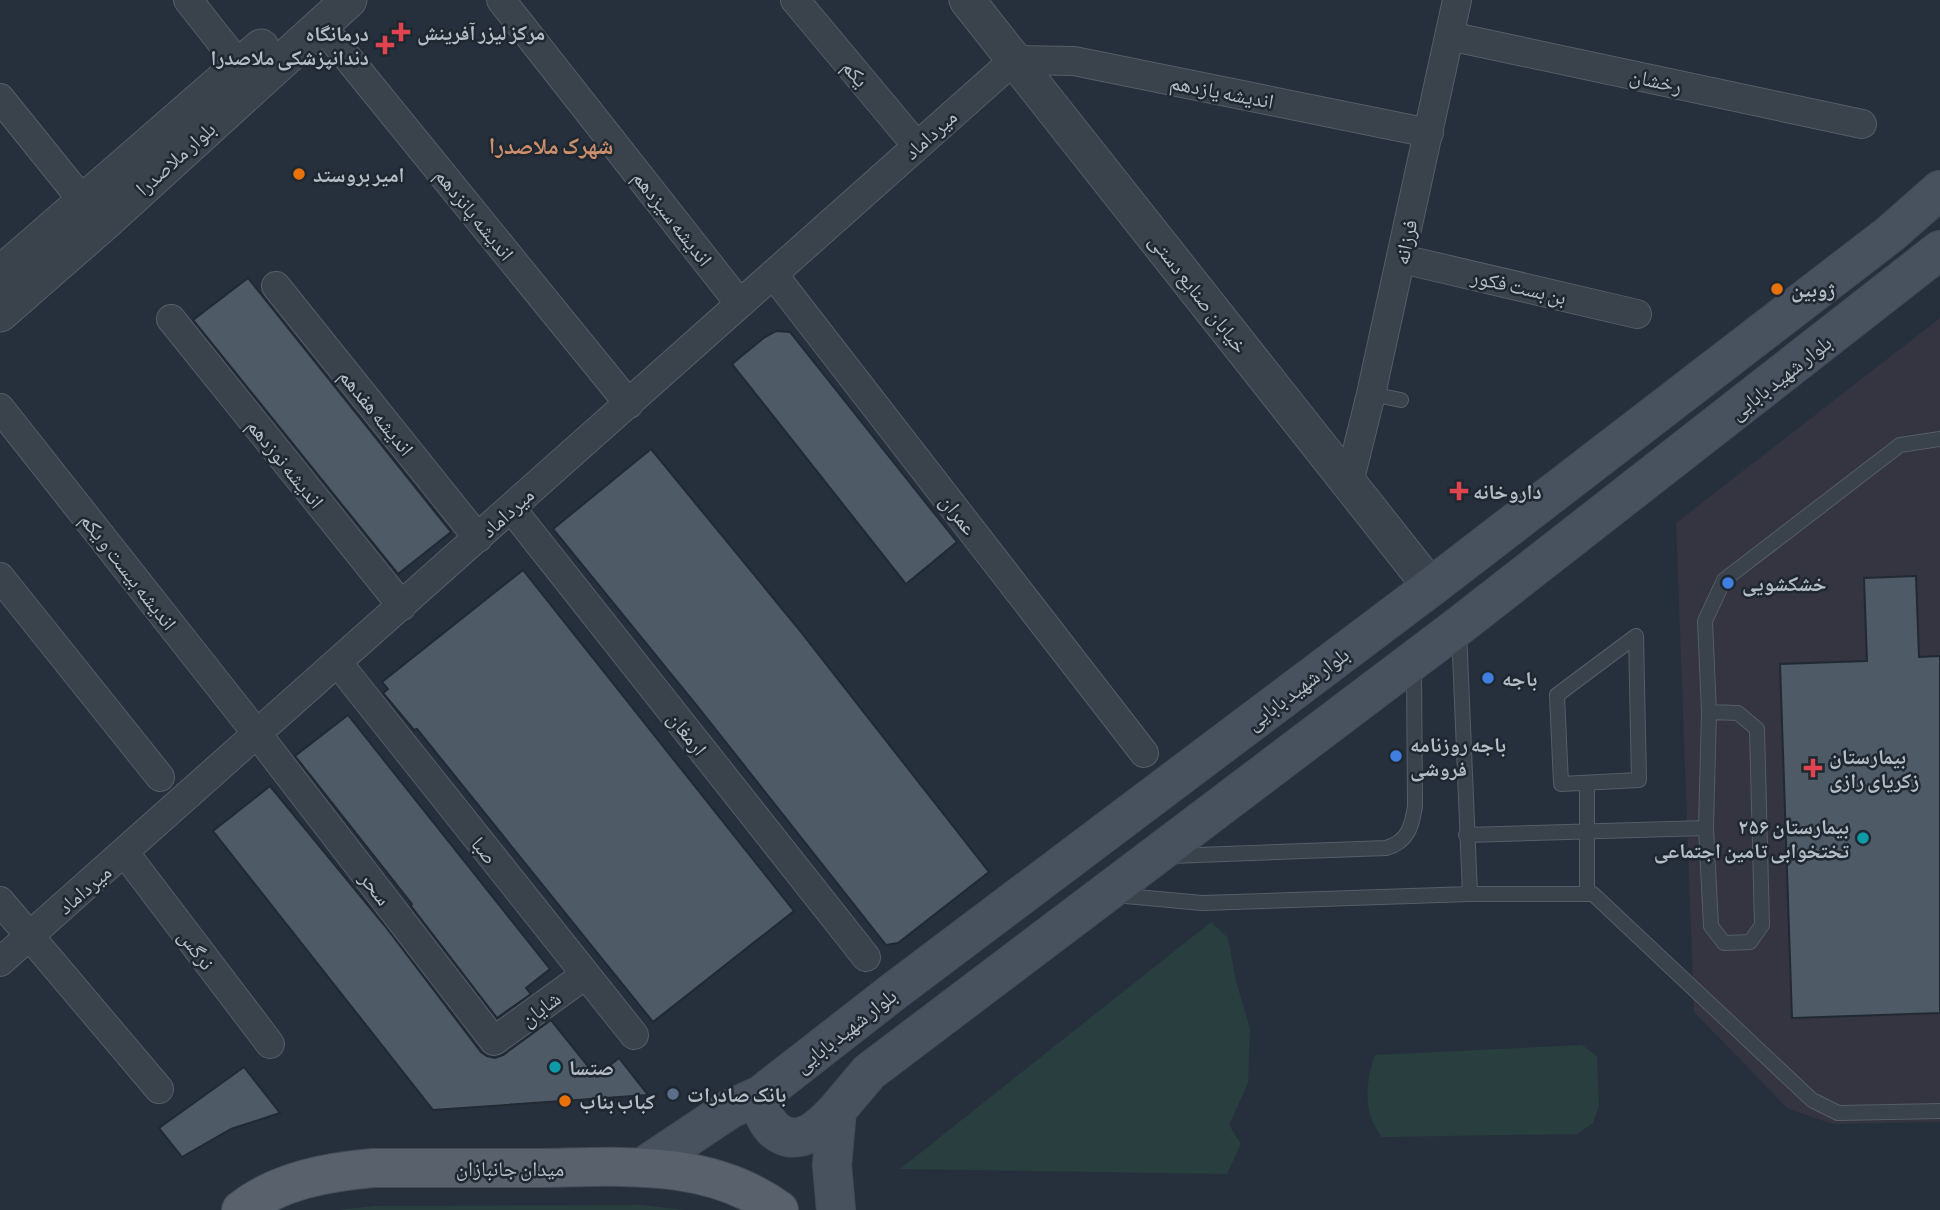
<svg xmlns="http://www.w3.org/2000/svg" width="1940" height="1210" font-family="'Asap Condensed','Noto Naskh Arabic',sans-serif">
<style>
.medical{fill:#353441}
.green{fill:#293e3e}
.building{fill:#4e5b67;stroke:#212933;stroke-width:2}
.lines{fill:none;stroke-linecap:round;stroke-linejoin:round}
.service-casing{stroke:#555d67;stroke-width:16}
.minor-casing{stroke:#555d67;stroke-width:30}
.tertiary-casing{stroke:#555d67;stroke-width:37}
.secondary-casing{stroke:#434b55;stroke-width:40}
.primary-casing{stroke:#434b55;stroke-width:40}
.service{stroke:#3a424c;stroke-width:14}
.minor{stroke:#3a424c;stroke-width:28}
.tertiary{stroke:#3a424c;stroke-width:35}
.secondary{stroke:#48525f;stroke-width:38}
.primary{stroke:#58616c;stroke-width:38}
.health-dot{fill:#e0444e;stroke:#1f2731;stroke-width:2.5}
.food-dot{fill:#e8710a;stroke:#1f2731;stroke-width:2.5}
.shop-dot{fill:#3f7fe0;stroke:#1f2731;stroke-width:2.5}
.culture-dot{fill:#0f9aa8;stroke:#1f2731;stroke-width:2.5}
.service-dot{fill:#5c6f8a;stroke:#1f2731;stroke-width:2.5}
.labels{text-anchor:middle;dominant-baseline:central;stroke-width:5;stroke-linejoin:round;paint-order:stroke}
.poi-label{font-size:21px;font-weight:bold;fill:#b5bdc7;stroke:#1f2731;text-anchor:start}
.street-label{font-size:21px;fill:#b5bdc7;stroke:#1f2731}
.neighbourhood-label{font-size:23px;font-weight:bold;fill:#cc906c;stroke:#1f2731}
</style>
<rect width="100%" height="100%" fill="#26303c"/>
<path class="medical" d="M1940 318V1122L1832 1124 1787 1108 1694 1012 1676 523Z"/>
<path class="green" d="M1211 922 1228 938 1236 981 1250 1029 1248 1083 1229 1125 1241 1144 1227 1174 900 1169Z
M1582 1045 1597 1056 1599 1106 1593 1123 1577 1134 1382 1137C1363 1115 1365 1082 1375 1055Z
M642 1205 684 1210H339L374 1206Z"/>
<path class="building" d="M248 278 451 532 398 574 193 320Z
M776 331 790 332 957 542 906 584 732 364 765 337Z
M651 449 797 627 989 872 898 943 886 945 698 707 553 529Z
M523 570 794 911 653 1022 417 729 414 730 383 693 388 689 382 682Z
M1916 576 1919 657 1940 656V1013L1792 1018 1780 664 1867 661 1864 578Z
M348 715 550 969 526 988 531 994 497 1018 411 906 412 904 295 756Z
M270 786 385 926 481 1052 487 1056 495 1058 503 1055 551 1020 596 1076 619 1058 648 1095 433 1110 213 831Z
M244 1067 280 1113 231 1129 182 1157 159 1128Z"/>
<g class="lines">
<g class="service-casing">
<path id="service" d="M1371 394 1401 400
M1636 636 1639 780 1561 784 1557 695Z
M1706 828 1709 712
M1466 835 1706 828 1711 926 1724 943 1750 942 1762 925 1757 729 1738 713 1709 712 1705 621 1724 580 1900 445 1940 439
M1171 856 1386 848C1408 842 1412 826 1415 806L1414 667
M1470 894H1593L1812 1100 1838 1113 1940 1111
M1587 894V783
M1115 895 1202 903 1470 894 1459 630"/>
</g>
<g class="minor-casing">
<path id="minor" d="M188 0 240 66
M501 0 740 304
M795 0 917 146
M321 25 629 404
M1449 36 1862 124
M0 98 83 201
M1402 259 1637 314
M773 274 1144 753
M276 286 478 538
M171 319 402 606
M0 408 258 735 494 1041 585 975
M1349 483 1371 394 1457 0
M511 508 866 957
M0 577 160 777
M338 663 634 1035
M125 853 270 1044
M0 901 159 1089
M0 962 1014 60 1074 61 1429 133"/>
</g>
<g class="tertiary-casing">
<path id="tertiary" d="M967 0 1431 587
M0 274 261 47
M0 314 103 224 349 0"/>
</g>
<g class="secondary-casing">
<path id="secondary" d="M761 1095C760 1120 779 1146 806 1135 819 1130 828 1119 837 1110
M643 1167 730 1109 761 1095 893 992 1431 587 1890 234 1940 190
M836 1210 832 1165 837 1110 869 1072 1459 626 1940 250"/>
</g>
<g class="primary-casing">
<path id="primary" d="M241 1210C278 1181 326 1172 373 1168 428 1168 483 1168 538 1168 620 1167 708 1158 779 1210"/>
</g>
<use href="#service" class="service"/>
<use href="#minor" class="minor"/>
<use href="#tertiary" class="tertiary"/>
<use href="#secondary" class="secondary"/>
<use href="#primary" class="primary"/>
</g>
<g class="health-dot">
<path d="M397.5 21.5h7v7h7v7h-7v7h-7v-7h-7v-7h7z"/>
<path d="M381.5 34.5h7v7h7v7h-7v7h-7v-7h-7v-7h7z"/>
<path d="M1455.5 480.5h7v7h7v7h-7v7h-7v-7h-7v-7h7z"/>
<path d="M1809.5 757.5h7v7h7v7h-7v7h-7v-7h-7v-7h7z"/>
</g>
<g class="food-dot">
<circle cx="299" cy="174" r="7"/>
<circle cx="1777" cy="289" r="7"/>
<circle cx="565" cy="1101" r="7"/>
</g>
<g class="shop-dot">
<circle cx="1728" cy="583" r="7"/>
<circle cx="1488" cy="678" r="7"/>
<circle cx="1396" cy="756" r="7"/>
</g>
<g class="culture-dot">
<circle cx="1863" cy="838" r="7"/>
<circle cx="555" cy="1067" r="7"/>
</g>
<circle class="service-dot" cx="673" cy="1094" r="7"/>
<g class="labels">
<g class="poi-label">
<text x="417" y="32">مرکز لیزر آفرینش</text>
<text x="369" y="33" text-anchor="end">درمانگاه<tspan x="369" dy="24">دندانپزشکی ملاصدرا</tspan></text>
<text x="313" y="174">امیر بروستد</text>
<text x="1791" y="289">ژوبین</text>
<text x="1473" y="491">داروخانه</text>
<text x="1742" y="583">خشکشویی</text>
<text x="1502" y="678">باجه</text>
<text x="1410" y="744">باجه روزنامه<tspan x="1410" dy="24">فروشی</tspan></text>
<text x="1829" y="756">بیمارستان<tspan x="1829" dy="24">زکریای رازی</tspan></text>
<text x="1849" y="826" text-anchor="end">بیمارستان ۲۵۶<tspan x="1849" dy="24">تختخوابی تامین اجتماعی</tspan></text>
<text x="569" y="1067">صتسا</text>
<text x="687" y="1094">بانک صادرات</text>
<text x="579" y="1101">کباب بناب</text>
</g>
<g class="street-label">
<text transform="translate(856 73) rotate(50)">یکم</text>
<text transform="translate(1656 80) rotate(12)">رخشان</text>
<text transform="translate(1222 91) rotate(11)">اندیشه یازدهم</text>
<text transform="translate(930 134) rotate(-42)">میرداماد</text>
<text transform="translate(175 158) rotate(-42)">بلوار ملاصدرا</text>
<text transform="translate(475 214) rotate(51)">اندیشه پانزدهم</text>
<text transform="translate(673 218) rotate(52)">اندیشه سیزدهم</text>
<text transform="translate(1405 242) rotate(-78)">فرزانه</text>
<text transform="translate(1519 286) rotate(13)">بن بست فكور</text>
<text transform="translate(1199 293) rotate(52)">خیابان صنایع دستی</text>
<text transform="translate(1780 377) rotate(-38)">بلوار شهید بابایی</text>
<text transform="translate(377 412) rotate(51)">اندیشه هفدهم</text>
<text transform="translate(286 463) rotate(51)">اندیشه نوزدهم</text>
<text transform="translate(507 512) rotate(-42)">میرداماد</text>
<text transform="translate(959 514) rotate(52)">عمران</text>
<text transform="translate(129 571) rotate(52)">اندیشه بیست و یکم</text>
<text transform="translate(1297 688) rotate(-37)">بلوار شهید بابایی</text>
<text transform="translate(688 733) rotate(52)">ارمغان</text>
<text transform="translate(485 850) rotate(52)">صبا</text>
<text transform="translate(376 888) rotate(52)">سحر</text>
<text transform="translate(84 889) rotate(-41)">میرداماد</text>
<text transform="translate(197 949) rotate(53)">نرگس</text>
<text transform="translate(540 1008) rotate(-36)">شایان</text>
<text transform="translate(845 1030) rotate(-38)">بلوار شهید بابایی</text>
<text x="510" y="1168">میدان جانبازان</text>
</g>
<g class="neighbourhood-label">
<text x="551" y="146">شهرک ملاصدرا</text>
</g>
</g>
</svg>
